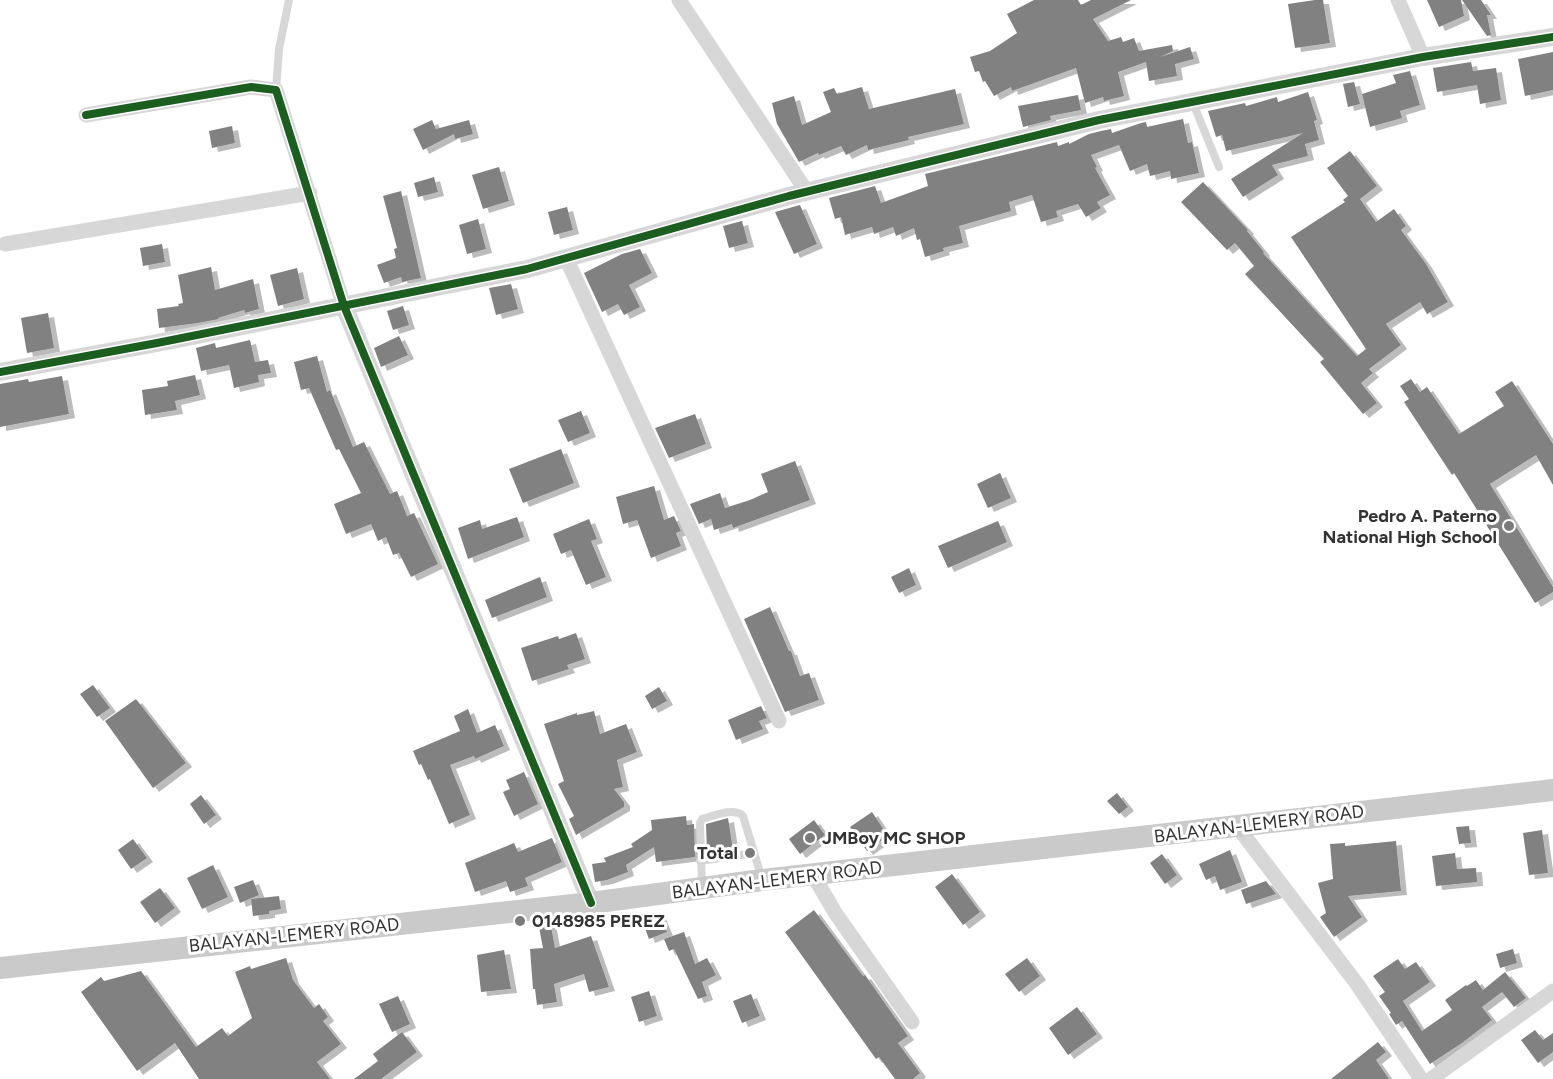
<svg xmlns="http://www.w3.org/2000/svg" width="1553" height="1079" font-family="Figtree,sans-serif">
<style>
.building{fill:#818181;filter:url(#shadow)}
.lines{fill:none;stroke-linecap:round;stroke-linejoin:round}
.service{stroke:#d7d7d7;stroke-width:8}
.minor{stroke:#d7d7d7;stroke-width:15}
.tertiary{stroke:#d7d7d7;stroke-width:18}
.primary{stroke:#cacaca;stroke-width:22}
.cycleway-casing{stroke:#fff;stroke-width:11}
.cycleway{stroke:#1b5e20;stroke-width:8}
.poi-dot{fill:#7a7a7a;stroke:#fff;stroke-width:2}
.labels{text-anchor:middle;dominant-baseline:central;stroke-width:6;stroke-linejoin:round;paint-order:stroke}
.poi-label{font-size:18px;font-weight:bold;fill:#333;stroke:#fff;text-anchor:end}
.street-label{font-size:18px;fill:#333;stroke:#fff}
</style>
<defs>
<filter id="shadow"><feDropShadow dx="6" dy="4" stdDeviation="0" flood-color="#0004"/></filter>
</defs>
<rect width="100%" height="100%" fill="#fff"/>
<path class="building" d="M1034 0H1078L1081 5 1091 0H1131L1093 19 1108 41 1121 37 1123 42 1134 38 1139 51 1172 45 1173 51 1160 57 1190 47 1194 59 1175 64 1177 76 1149 81 1146 62 1118 72 1124 96 1104 101 1103 97 1085 103 1076 68 1012 91 1011 87 994 96 985 81 983 82 979 71 975 72 970 57 990 51 1017 33 1007 14Z
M1315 0H1323L1330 43 1295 48 1288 4Z
M1427 0H1461L1464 16 1439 27Z
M1462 0H1481L1491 15H1487L1491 35 1487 36Z
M1553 52V90L1525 96 1518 59Z
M1471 62 1473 71 1496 68 1501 100 1480 104 1477 85 1437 92 1433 68Z
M1410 71 1420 105 1400 111 1402 118 1370 127 1362 94 1396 83 1393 75Z
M1354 82 1360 104 1348 107 1343 84Z
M862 87 869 109 955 89 964 124 908 137 909 140 868 150 867 145 846 155 841 146 819 155 818 153 799 162 777 124 772 103 794 96 802 125 831 112 823 92 834 88 837 94Z
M1308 92 1317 120 1314 121 1319 140 1305 144 1308 156 1272 165 1278 175 1243 197 1231 179 1303 133 1226 151 1222 135 1216 137 1208 111 1245 103 1246 106 1277 97 1278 102Z
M1078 95 1081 110 1050 116 1051 120 1023 127 1018 106Z
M1183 119 1188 143 1192 142 1199 173 1171 179 1170 171 1150 176 1147 164 1130 171 1119 145 1091 155 1097 167 1095 168 1110 195 1097 202 1101 208 1086 217 1078 204 1056 211 1058 217 1041 222 1032 195 1009 202 1011 211 959 226 963 243 943 248 944 251 925 257 920 239 917 240 914 228 896 236 893 227 874 234 872 227 845 235 841 217 835 219 829 198 875 186 881 203 928 186 925 174 1057 142 1058 146 1069 142V144L1089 134 1101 131 1111 129 1112 133 1141 123 1146 122 1147 127Z
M432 120 436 129 469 120 473 134 455 139 454 134 423 150 413 129Z
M232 126 235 143 212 148 209 131Z
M1350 151 1377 186 1360 199 1376 222 1394 209 1406 226 1401 230 1426 264 1448 302 1427 314 1420 302 1386 324 1401 345 1369 369 1373 373 1361 383 1377 403 1363 414 1320 362 1324 359 1245 274 1254 266 1235 243 1227 250 1181 202 1203 182 1248 230 1247 231 1264 252 1263 253 1357 356 1366 349 1291 237 1345 202 1343 200 1348 196 1327 168Z
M499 167 509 201 483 209 472 175Z
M434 177 438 192 418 197 414 183Z
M401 191 421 278 402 282 401 277 384 283 377 265 396 258 394 249 397 248 383 196Z
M800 205 817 244 794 254 775 212Z
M567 207 573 230 554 235 548 212Z
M478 219 486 249 467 254 459 225Z
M742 221 748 243 729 248 723 226Z
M162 244 165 262 143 266 140 248Z
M640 249 652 273 629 285 640 307 624 315 618 304 602 312 584 273 622 254Z
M211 267 215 290 253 279 259 309 245 313 244 310 218 318 219 319 198 323 159 328 157 309 179 306 178 304 183 303 178 275Z
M297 268 304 299 278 306 270 275Z
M511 284 518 309 496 315 489 288Z
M403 306 409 325 393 330 387 311Z
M48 313 54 348 27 353 21 318Z
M399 336 408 355 381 367 374 348Z
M250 340 255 362 268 360 271 373 258 375 259 382 234 388 229 365 201 371 196 348 215 343 216 348Z
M317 356 327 392 330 390 353 447 364 442 390 494 397 491 407 516 414 513 438 564 411 577 399 553 393 555 386 537 378 541 371 524 346 534 334 504 361 493 339 449 336 450 309 388 301 390 294 362Z
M195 375 200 395 175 401 177 410 145 415 142 390 168 386 167 381Z
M62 376 69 414 0 427V384L28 379 29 382Z
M1411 379 1420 392 1427 387 1459 434 1504 406 1495 392 1512 381 1553 444V485L1536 455 1490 484 1553 587V592L1535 603 1454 473 1452 475 1404 402 1409 399 1400 386Z
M581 411 590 433 568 442 558 420Z
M695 414 706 444 669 458 655 428Z
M561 449 574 483 523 503 509 469Z
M795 461 810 500 733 528 732 524 714 530 711 519 699 524 690 504 720 493 725 508 750 500 768 492 761 474Z
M1000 473 1011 498 988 508 977 484Z
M654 486 664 520 674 516 681 531 676 533 681 546 651 558 637 520 623 524 616 497Z
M517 517 524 537 468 559 458 528 480 520 482 529Z
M589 519 597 539 591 541 606 577 586 585 571 550 561 554 553 534Z
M998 521 1007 542 948 568 938 546Z
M909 568 916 585 899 593 891 577Z
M540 577 547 597 492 618 485 600Z
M770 607 789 651H791L800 676 809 673 819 700 785 712 744 619Z
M576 633 585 659 567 665 569 669 532 681 521 648 558 636 559 639Z
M93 685 110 708 97 717 80 694Z
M659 687 667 701 652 709 645 696Z
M136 699 186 763 153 788 105 721Z
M761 706 767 718 759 721 763 729 736 740 728 720Z
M468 709 477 733 495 725 504 746 475 759 474 756 450 765 470 815 449 824 430 779 428 780 421 764 419 765 413 751 460 731 454 716Z
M594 711 600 734 626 724 637 752 617 760 623 787 614 789 624 802V807L576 835 569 819 574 816 558 784 564 781 544 724 577 713V715Z
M524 772 538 804 514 816 503 792 510 789 506 780Z
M1117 793 1128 807 1119 814 1107 801Z
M201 795 216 815 204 824 190 804Z
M872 812 888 836 867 851 850 827Z
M686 816 687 825 694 824 695 857 656 862 654 847 626 865 628 872 607 880 595 882 592 864 606 862 604 858 633 847 631 844 652 830 651 820Z
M728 818 733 850 707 854 706 824Z
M814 820 825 835 800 854 789 839Z
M1469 826 1471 843 1459 844 1456 827Z
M1542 830 1548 873 1529 875 1523 833Z
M552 838 562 862 525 878 528 886 510 892 506 881 475 892 465 863 514 843 518 852Z
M133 839 147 858 131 869 118 850Z
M1396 841 1401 891 1348 896 1362 917 1334 937 1320 917 1326 913 1318 883 1333 879 1330 844 1345 843V846Z
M1230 850 1242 882 1220 890 1215 876 1206 880 1199 864Z
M1455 853 1457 869 1476 868 1477 882 1436 886 1432 856Z
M1162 854 1177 875 1165 884 1150 863Z
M213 865 228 897 202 909 187 878Z
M952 874 980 912 963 925 935 887Z
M253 880 259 895 240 903 234 887Z
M1266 881 1276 894 1246 904 1241 890Z
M160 888 175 908 155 923 140 902Z
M279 896 281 909 269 911V914L253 916 251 899Z
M814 910 863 976 865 975 908 1036 898 1043 920 1073 913 1079H895L879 1057 876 1059 785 932Z
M660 915 667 932 649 939 643 923Z
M550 921 555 948 591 936 609 987 589 992 584 974 554 984 557 1002 537 1005 535 989H533L530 949 543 948 538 922Z
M684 932 695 964 707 958 716 975 702 982 707 996 698 999 674 949 669 951 664 939Z
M1513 949 1517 963 1500 968 1496 954Z
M504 950 511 989 481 992 477 955Z
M286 958 293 980 314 1008 319 1004 328 1017 323 1021 341 1044 317 1062 330 1079H199L175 1043 137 1071 81 992 101 977 104 981 141 971 196 1047 222 1028 228 1036 252 1018 235 972 250 966 251 969Z
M1027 958 1040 976 1019 992 1005 974Z
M1398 959 1405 969 1416 962 1430 982 1403 1001 1422 1031 1452 1010 1445 1000 1466 985 1467 986 1476 980 1483 990 1505 972 1526 998 1514 1007 1502 992 1482 1007 1492 1020 1462 1043 1430 1064 1402 1021 1396 1025 1389 1014 1391 1013 1379 996 1385 992 1373 976Z
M649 991 657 1016 639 1022 631 997Z
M751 994 760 1016 742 1023 733 1001Z
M398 996 410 1024 392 1032 379 1004Z
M1077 1007 1097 1034 1068 1055 1049 1028Z
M1535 1030 1543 1040 1553 1033V1052L1538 1063 1521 1040Z
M402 1032 417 1052 381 1079H354L378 1061 373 1054Z
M1378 1042 1386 1052 1376 1060 1389 1079H1331Z"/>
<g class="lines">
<path class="service" d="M276 90 279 49 289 0
M1193 103 1219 167
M700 861 754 853
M702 886 700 823 702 819C714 816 733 807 743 816L762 879"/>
<path class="minor" d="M679 0 807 192
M1398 0 1423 57
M86 115 251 87 276 90 344 306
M5 244 310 193
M566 258 779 721
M1237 826 1357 984 1421 1079
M813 875 836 914 912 1022
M1431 1079 1553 991"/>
<path class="tertiary" d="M344 306 591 903
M0 372 157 343 527 269 789 196 1099 120 1423 57 1553 37"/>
<path class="primary" d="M0 968 591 903 762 880 1553 790"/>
<g class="cycleway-casing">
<path id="cycleway" d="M86 115 251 87 276 90 344 306 591 903
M0 372 157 343 527 269 789 196 1099 120 1423 57 1553 37"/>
</g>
<use href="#cycleway" class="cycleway"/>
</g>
<g class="poi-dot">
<circle cx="1509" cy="526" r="6"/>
<circle cx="810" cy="838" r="6"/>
<circle cx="750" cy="853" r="6"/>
<circle cx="520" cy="921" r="6"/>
</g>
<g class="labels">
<g class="poi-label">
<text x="1497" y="516">Pedro A. Paterno<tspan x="1497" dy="21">National High School</tspan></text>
<text x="822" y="838" text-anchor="start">JMBoy MC SHOP</text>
<text x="738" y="853">Total</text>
<text x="532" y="921" text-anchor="start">0148985 PEREZ</text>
</g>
<g class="street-label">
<text transform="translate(1259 824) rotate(-7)">BALAYAN-LEMERY ROAD</text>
<text transform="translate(777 880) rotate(-7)">BALAYAN-LEMERY ROAD</text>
<text transform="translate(294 935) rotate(-6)">BALAYAN-LEMERY ROAD</text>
</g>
</g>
</svg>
